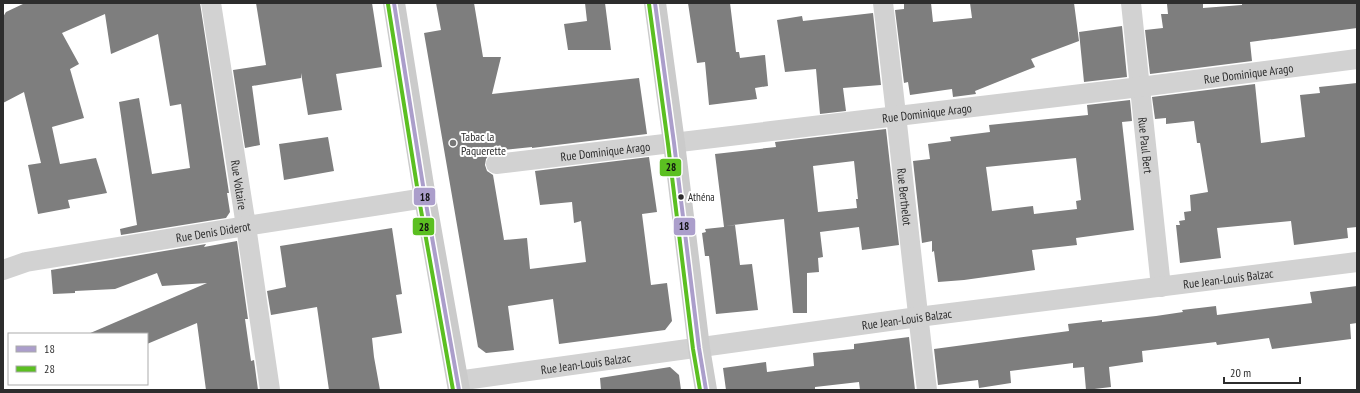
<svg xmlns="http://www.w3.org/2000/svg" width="1360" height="393" font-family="'PT Sans Narrow',sans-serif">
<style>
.building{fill:#7e7e7e;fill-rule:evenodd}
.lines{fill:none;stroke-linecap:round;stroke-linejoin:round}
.minor{stroke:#d2d2d2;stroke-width:20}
.secondary{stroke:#cbcbcb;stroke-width:22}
.bus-1-casing{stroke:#fff;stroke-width:7}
.bus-2-casing{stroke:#fff;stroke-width:7}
.bus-1{stroke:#ab9ecb;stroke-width:4}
.bus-2{stroke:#5bbf21;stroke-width:4}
.poi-dot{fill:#767676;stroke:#fff;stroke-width:1.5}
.bus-dot{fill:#2d2d2d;stroke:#fff;stroke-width:1.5}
.labels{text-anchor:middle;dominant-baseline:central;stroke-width:4;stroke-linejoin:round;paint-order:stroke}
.bus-label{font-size:11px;fill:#2d2d2d;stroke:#fff;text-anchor:start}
.street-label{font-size:12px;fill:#2d2d2d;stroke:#fff}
.poi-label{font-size:12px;fill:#2d2d2d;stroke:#fff;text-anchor:start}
.line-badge{stroke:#fff;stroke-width:1.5}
.pale-badge-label{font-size:11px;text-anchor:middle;font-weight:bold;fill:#111}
</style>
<rect width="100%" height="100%" fill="#fff"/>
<path class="building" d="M25 3H200L229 193H227L230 212 226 218 121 235 120 229 137 225 119 102 139 98 152 174 190 168 181 104 170 106 158 34 111 54 105 14 62 33 79 64 70 69 84 118 52 127 60 164 96 158 107 193 68 200 70 208 38 214 28 165 41 163 24 92 3 103V17L6 12Z
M256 3H372L382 67 336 74 342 110 308 115 301 73V78L252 86 260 145 245 148 233 70 266 65Z
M436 3H474L483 57H501L492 94 639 78 647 134 532 148V147L494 151V153L489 155 486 159 485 165 487 171 493 175 504 240 527 238 530 269 586 262 581 221 574 223 572 202 540 205 535 171 649 157 657 212 642 214 651 285 667 283 672 321 665 330 559 344 553 299 508 306 514 350 486 353 478 347 424 33 441 30Z
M585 3H605L611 50H568L564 24 587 21Z
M688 3H730L736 52H739L740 58 765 55 768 86 755 88 757 99 709 105 705 62 697 63Z
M904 3H931L933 22 972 18 970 3H1074L1079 41 1031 59 1035 67 975 91 976 94 953 97 952 89 910 95 908 82 904 83 895 10 904 9Z
M1242 3H1357V28L1250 42 1252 61 1150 74 1145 30 1163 28 1161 14H1168L1167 4H1203V8L1242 5Z
M873 13 881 85 843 88 846 111 820 114 816 69 785 72 777 20 802 16 803 21Z
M1122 26 1127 77 1084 82 1079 32Z
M1357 83V227L1347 228 1348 238 1294 245 1291 221 1217 228 1221 258 1180 263 1176 225H1180L1179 221 1185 220 1184 212 1191 211 1190 195 1208 192 1200 143H1197L1194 121 1166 124V118L1155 119 1152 97 1255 84 1261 143 1305 137 1300 95 1320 93 1319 87Z
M1130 100 1132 121 1122 122 1134 230 1076 238 1077 245 1032 250 1035 270 964 280 938 282 934 251 932 252V241L922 243 913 161 930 159 928 144 951 141 950 137 990 132 989 125 1088 115 1087 105ZM1076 158 1081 200 1076 201 1077 209 1034 214 1033 206 992 211 986 167Z
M886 129 899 245 862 250 859 227 820 232 823 257 818 258 819 272 807 273V313H793L784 219 725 226 735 225 740 265 752 264 758 310 716 314 709 256H705L702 233 706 232 705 229 724 227 715 154 776 147 775 142ZM854 161 858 199H856L857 208 818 212 813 166Z
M328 137 334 171 284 180 279 144Z
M392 228 402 294 396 295 402 333 372 338 374 357 380 390H329L317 307 271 315 267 291 286 287 280 246Z
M237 241 248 319H245L251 361 254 360 258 390H206L197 323 147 344V334H88L207 283 162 286 157 273 115 289 75 291V293L53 294 51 270 206 244 204 247Z
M1357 286V323L1350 324 1351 339 1272 349 1269 338 1217 345 1216 342 1142 351 1143 362 1109 367 1111 387 1086 390 1084 367 1073 368V363L1010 371 1011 383 979 388 978 380 938 385 934 349 1069 331 1068 324 1102 320V322L1156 316 1183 312 1182 310 1216 306 1217 315 1312 303 1310 292Z
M909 337 915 390H860L859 382 815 387V390H726L723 368 766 362 767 372 814 366 813 353 854 349V344Z
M670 367 679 375 681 390H601L600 378Z"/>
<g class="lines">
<g class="minor">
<path id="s1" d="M211 3 246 226 270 390"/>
<path id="s2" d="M883 3C899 132 911 261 927 390"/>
<path id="s3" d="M1131 3 1161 287"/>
<path id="s4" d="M496 164 1140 87 1357 59"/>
<path id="s5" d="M3 270 26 262 246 226 425 198"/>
<path id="s6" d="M457 381 918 317 1357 262"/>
</g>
<path class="secondary" d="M394 3 425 198 459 390
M655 3 674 143 699 348 706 390"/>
<g class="bus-1-casing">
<path id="bus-1" d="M394 3 425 198 459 390
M655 3 674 143 699 348 706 390"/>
</g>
<g class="bus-2-casing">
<path id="bus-2" d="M388 4 419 199 453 390
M649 4 668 144 693 349 700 390"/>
</g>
<use href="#bus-1" class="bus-1"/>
<use href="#bus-2" class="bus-2"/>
</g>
<circle class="poi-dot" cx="453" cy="143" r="4"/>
<circle class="bus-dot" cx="681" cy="197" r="3.5"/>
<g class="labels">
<g class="bus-label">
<text x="688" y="197">Athéna</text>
</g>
<g class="street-label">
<text stroke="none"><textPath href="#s4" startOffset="758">Rue Dominique Arago</textPath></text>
<text stroke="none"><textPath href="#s4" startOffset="434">Rue Dominique Arago</textPath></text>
<text stroke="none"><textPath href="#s3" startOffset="143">Rue Paul Bert</textPath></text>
<text stroke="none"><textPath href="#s4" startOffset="110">Rue Dominique Arago</textPath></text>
<text stroke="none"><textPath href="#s1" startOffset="184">Rue Voltaire</textPath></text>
<text stroke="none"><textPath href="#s2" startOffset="195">Rue Berthelot</textPath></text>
<text stroke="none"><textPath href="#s5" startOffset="214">Rue Denis Diderot</textPath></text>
<text stroke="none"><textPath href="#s6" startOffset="778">Rue Jean-Louis Balzac</textPath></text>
<text stroke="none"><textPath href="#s6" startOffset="454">Rue Jean-Louis Balzac</textPath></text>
<text stroke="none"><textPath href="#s6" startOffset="130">Rue Jean-Louis Balzac</textPath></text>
</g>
<g class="poi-label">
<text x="461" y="136">Tabac la<tspan x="461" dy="14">Paquerette</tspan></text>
</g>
</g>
<g class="line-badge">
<rect x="659" y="158" width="23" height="19" rx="4" fill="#5bbf21"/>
<rect x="413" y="187" width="23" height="19" rx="4" fill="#ab9ecb"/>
<rect x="673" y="217" width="23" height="19" rx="4" fill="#ab9ecb"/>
<rect x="412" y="217" width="23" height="19" rx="4" fill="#5bbf21"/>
</g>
<g class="pale-badge-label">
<text x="671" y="171">28</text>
<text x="425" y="201">18</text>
<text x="684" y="230">18</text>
<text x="424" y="231">28</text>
</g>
<rect width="1360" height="393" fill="none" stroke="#2d2d2d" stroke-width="8"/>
<rect x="8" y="333" width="140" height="52" fill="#ffffff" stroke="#ababab"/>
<rect x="16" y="346" width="20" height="6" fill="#ab9ecb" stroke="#ababab"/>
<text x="44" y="353" font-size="12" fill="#2d2d2d">18</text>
<rect x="16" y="366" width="20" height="6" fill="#5bbf21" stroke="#ababab"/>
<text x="44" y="373" font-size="12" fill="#2d2d2d">28</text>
<path d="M1224 377v6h76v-6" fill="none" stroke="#2d2d2d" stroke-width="2"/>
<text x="1230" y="377" font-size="12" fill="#2d2d2d" stroke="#ffffff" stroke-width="3" paint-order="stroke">20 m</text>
</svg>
